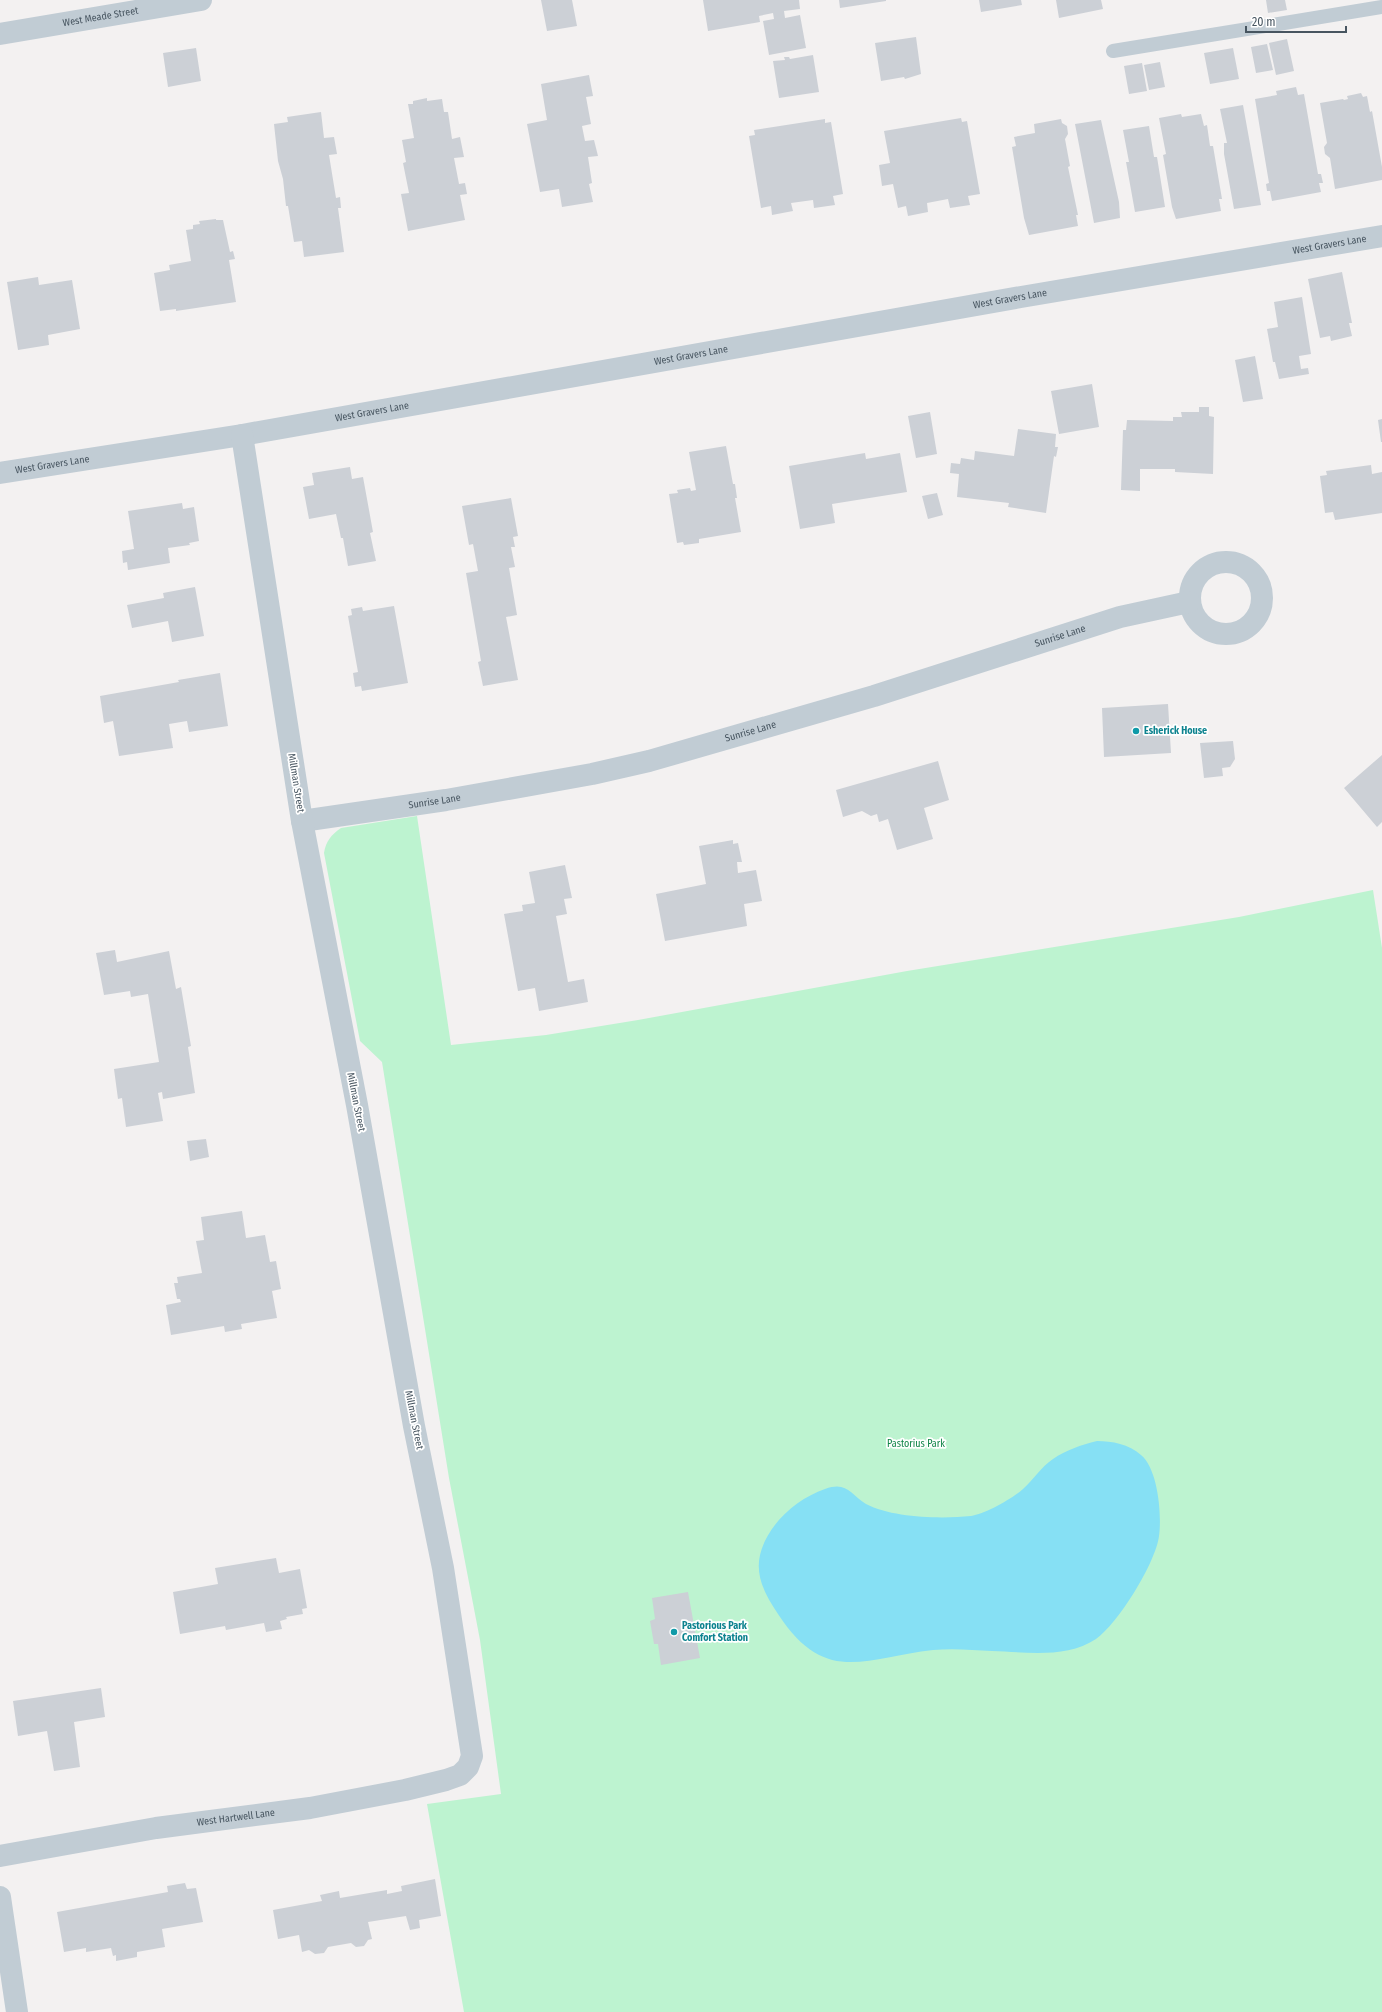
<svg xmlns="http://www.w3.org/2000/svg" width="1382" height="2012" font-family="'Fira Sans Condensed',sans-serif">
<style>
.green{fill:#bdf3d0}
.water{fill:#86e0f4}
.building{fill:#ccd0d6}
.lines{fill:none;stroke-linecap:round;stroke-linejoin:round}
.lane{stroke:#c1ccd4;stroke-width:14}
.street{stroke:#c1ccd4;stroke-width:22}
.culture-dot{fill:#0f9aa8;stroke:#fff;stroke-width:1.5}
.labels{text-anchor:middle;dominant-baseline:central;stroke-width:3.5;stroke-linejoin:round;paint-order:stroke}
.street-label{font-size:10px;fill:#475560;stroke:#fff}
.culture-label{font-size:10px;font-weight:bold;fill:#0d838f;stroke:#fff;text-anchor:start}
.park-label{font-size:10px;fill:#0f8446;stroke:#fff}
</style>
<rect width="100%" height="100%" fill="#f3f1f1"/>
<path class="green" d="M417 816 451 1045 546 1035 638 1020 907 971 1239 917 1373 890 1382 948V2012H464L427 1804 501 1794 480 1640 449 1478 382 1062 360 1041 324 853C326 841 331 835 341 828Z"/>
<path class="water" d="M1097 1441C1112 1441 1129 1444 1141 1455 1158 1469 1162 1515 1159 1536 1156 1562 1118 1624 1096 1639 1066 1659 1025 1652 992 1651 973 1650 953 1648 933 1650 864 1658 825 1686 778 1614 766 1596 755 1577 760 1555 767 1525 796 1499 825 1489 847 1481 850 1494 866 1504 893 1518 941 1519 971 1516 985 1514 1012 1499 1023 1489 1033 1480 1041 1467 1053 1459 1066 1450 1081 1445 1097 1441Z"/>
<path class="building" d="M541 0H572L577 26 547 31Z
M703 0H799L800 9 784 11 785 18 800 15 806 48 769 55 763 21 774 19 773 13 759 16 760 22 708 31Z
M839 0H886V1L840 8Z
M979 0H1021L1022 5 981 12Z
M1056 0H1101L1103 9 1059 18Z
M1266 0H1285L1287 10 1268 13Z
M916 37 921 74 905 79 904 77 881 81 875 43Z
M1287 39 1294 71 1276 75 1269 43Z
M1267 44 1273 70 1256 73 1251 47Z
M196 48 201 81 168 87 163 53Z
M1233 48 1239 79 1210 84 1204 53Z
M813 55 819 92 779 98 773 61 785 60 784 57H789L790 59Z
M1160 62 1165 87 1149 90 1144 65Z
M1142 63 1147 91 1129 94 1124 66Z
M589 75 593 96 586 97 591 124 582 126 585 141 594 140 598 156 588 157 592 183 589 184 593 202 562 207 559 189 540 192 527 124 547 120 541 84Z
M1296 87 1298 95 1304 94 1318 174H1321L1323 183H1319L1321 192 1272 201 1270 191H1267L1266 184 1269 183 1255 99 1277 95 1276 91Z
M1361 93 1363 97 1367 96 1370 112 1372 111 1382 167V180L1335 189 1330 158 1325 154 1324 147 1327 143 1320 103 1343 99 1344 100 1348 99 1347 96Z
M427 98V101L442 99 444 112H448L452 139 460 137 464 157 454 158 459 184 465 183 467 194 460 195 465 220 408 231 401 194 409 193 403 163 406 162 402 140 414 138 408 104H413V101Z
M1243 105 1261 205 1234 209 1224 154V143H1227L1220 109Z
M321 112 324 138 334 137 337 154 329 155 336 198 340 197 341 208H338L344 252 304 257 302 241 294 242 288 206H286L283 179 278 161 274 124 288 122 287 117Z
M1181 114 1182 117 1201 114 1204 126 1207 125 1210 146H1213L1222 199H1219L1221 211 1176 219 1172 207 1163 155 1166 154 1159 118Z
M961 118 962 122 967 121 980 194 968 196 970 205 950 208 948 199 927 203 928 212 908 216 906 206 898 208 893 184 882 186 879 165 890 163 884 131Z
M825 119V123L831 122 843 194 833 196 835 205 814 208 813 200 791 203 793 211 772 215 771 206 761 208 749 136 755 135 754 130Z
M1061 119 1062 123 1067 126 1068 134 1065 139 1070 166 1068 167 1078 215H1076L1078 226 1029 235 1024 218 1012 147 1016 146 1014 137 1035 133 1034 124Z
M1101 120 1119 202 1120 218 1094 223 1075 124Z
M1149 126 1154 157H1157L1165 207 1135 212 1126 162H1129L1123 130Z
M216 219V220H223L230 252 233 251 235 259 229 260 236 302 176 311V309L160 311 154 273 170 270 169 265 191 261 186 230 193 229V225L200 224 199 221Z
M1342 272 1352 323H1349L1352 336 1331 341 1330 336 1320 338 1308 279Z
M38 277 39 285 72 280 80 329 48 335 49 345 18 350 7 282Z
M1302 297 1311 354 1299 356 1301 369 1308 368 1309 374 1279 379 1275 362H1273L1267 329 1278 327 1274 302Z
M1255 356 1263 399 1243 402 1235 360Z
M1092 384 1099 427 1059 434 1051 391Z
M1199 407H1209V416L1214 417 1213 474 1175 472V469H1140V491L1121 490 1123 430H1126L1127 420 1173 421V417H1182L1181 412H1199Z
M930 412 937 454 916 458 908 416Z
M1382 419V442H1381L1378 420Z
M1018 429 1056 434 1055 447H1058L1056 457 1054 456 1046 513 1008 507 1009 503 957 497 959 474 950 473 951 463 960 464 961 458 974 460 975 451 1014 456Z
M726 446 733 484H735L737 498H735L741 532 699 539V543L684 545 683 542 677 543 669 494 678 493 677 490 690 488 691 491 696 490 689 452Z
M865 453 866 459 900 453 907 492 832 504 835 523 800 529 789 466Z
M1371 465 1372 474 1382 472V513L1335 520 1333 512 1325 513 1320 476 1327 475 1326 471Z
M350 467 352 479 363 477 373 532 370 533 376 561 348 566 343 538H341L336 514 309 519 303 487 314 485 312 473Z
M937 493 943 515 928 519 922 496Z
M511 498 518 536 513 537 515 547H511L515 567 509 568 517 615 506 617 518 680 483 686 478 662 481 661 466 573 478 571 473 544 469 545 462 506Z
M182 503 183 509 194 507 199 541 189 543 190 545 168 548 170 563 128 570 127 562 123 563 122 551 134 549 128 511Z
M195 587 204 636 172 642 168 621 132 628 127 605 164 598 163 593Z
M394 606 408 683 362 691 361 686 355 687 353 673 358 672 348 616 352 615 351 609 362 607 363 611Z
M220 673 228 726 189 732 187 721 169 724 173 748 119 756 113 721 104 723 100 696 179 682 178 680Z
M1168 704 1171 753 1104 757 1102 708Z
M1233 741 1235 759 1230 767 1222 768 1223 776 1204 778 1200 743Z
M1382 755V822L1377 827 1344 788Z
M938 761 949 800 924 808 933 839 897 850 888 819 879 822 877 814 871 816 862 811 843 817 836 790Z
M733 840V844L738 843 742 862H737L738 873 756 870 762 901 744 904 747 926 665 941 656 894 706 884 699 846Z
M565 865 572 898 564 899 567 914 556 916 568 982 584 979 588 1002 539 1011 535 988 518 991 504 914 523 911 522 905 535 903 529 872Z
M115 950 117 962 169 951 176 989 181 987 191 1046 188 1047 195 1093 163 1099 162 1092 158 1093 163 1121 126 1127 122 1098 118 1099 114 1069 159 1062 148 994 131 997 130 991 104 995 96 953Z
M206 1139 209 1157 190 1161 187 1141Z
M242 1211 246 1238 265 1235 270 1262 276 1261 281 1289 272 1291 277 1318 241 1324 242 1329 225 1332 224 1326 171 1335 166 1305 181 1302 180 1299H177L174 1283H178L177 1277 202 1273 196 1241 204 1240 201 1217Z
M276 1558 279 1573 300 1569 307 1608 302 1609 303 1614 286 1617 287 1619 280 1621 282 1629 266 1632 264 1623 226 1630 225 1626 180 1634 173 1592 218 1584 215 1568Z
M688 1592 700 1658 661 1665 658 1644H654L650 1621 655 1619 652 1598Z
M101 1688 105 1717 74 1722 80 1767 54 1771 47 1731 18 1736 13 1701Z
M435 1879 441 1916 419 1920 420 1928 410 1930 406 1916 368 1922 372 1939 368 1940 364 1946 356 1947 351 1943 328 1947 324 1953 315 1954 309 1950 302 1952 299 1935 278 1939 273 1910 322 1901 320 1895 339 1891 340 1898 387 1890V1894L402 1891 401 1886Z
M185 1883 187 1889 196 1888 203 1922 162 1929 165 1947 137 1952V1957L116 1961V1955L113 1956 111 1948 86 1952V1948L64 1952 57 1912 168 1892 167 1886Z"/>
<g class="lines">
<path class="lane" d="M1113 51 1382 7"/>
<g class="street">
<path id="s1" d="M0 34 201 0"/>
<path id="s2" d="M0 473 242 435 1021 297 1382 236"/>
<circle cx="1226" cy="598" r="36"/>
<path id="s3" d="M302 821 446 800 592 774 649 761 874 696 1120 617 1189 602"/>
<path id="s4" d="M0 1856 156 1828 310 1808 405 1790 446 1780 460 1775 468 1767 472 1756 443 1568 414 1426 357 1105 302 821 242 435"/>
<path d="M0 1897 17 2012"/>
</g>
</g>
<g class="culture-dot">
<circle cx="1136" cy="731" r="4"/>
<circle cx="674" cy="1632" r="4"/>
</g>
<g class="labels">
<g class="street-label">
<text stroke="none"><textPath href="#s1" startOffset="102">West Meade Street</textPath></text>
<text stroke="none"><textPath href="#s2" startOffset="1349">West Gravers Lane</textPath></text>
<text stroke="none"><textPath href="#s2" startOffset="1025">West Gravers Lane</textPath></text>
<text stroke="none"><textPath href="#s2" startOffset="701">West Gravers Lane</textPath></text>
<text stroke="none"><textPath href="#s2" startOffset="377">West Gravers Lane</textPath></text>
<text stroke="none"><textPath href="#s2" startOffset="53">West Gravers Lane</textPath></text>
<text stroke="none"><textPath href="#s3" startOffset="782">Sunrise Lane</textPath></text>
<text stroke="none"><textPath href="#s3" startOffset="458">Sunrise Lane</textPath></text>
<text transform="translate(296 783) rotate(81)">Millman Street</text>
<text stroke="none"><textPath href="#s3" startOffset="134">Sunrise Lane</textPath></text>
<text transform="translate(356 1102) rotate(79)">Millman Street</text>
<text transform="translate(414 1420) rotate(79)">Millman Street</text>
<text stroke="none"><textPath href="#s4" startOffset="239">West Hartwell Lane</textPath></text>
</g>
<g class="culture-label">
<text x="1144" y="731">Esherick House</text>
<text x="682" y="1626">Pastorious Park<tspan x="682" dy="12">Comfort Station</tspan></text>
</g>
<g class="park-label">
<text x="916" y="1444">Pastorius Park</text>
</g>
</g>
<path d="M1246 26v6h100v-6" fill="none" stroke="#475560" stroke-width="2"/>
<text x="1252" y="26" font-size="12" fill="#475560" stroke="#ffffff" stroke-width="3" paint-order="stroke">20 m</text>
</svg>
